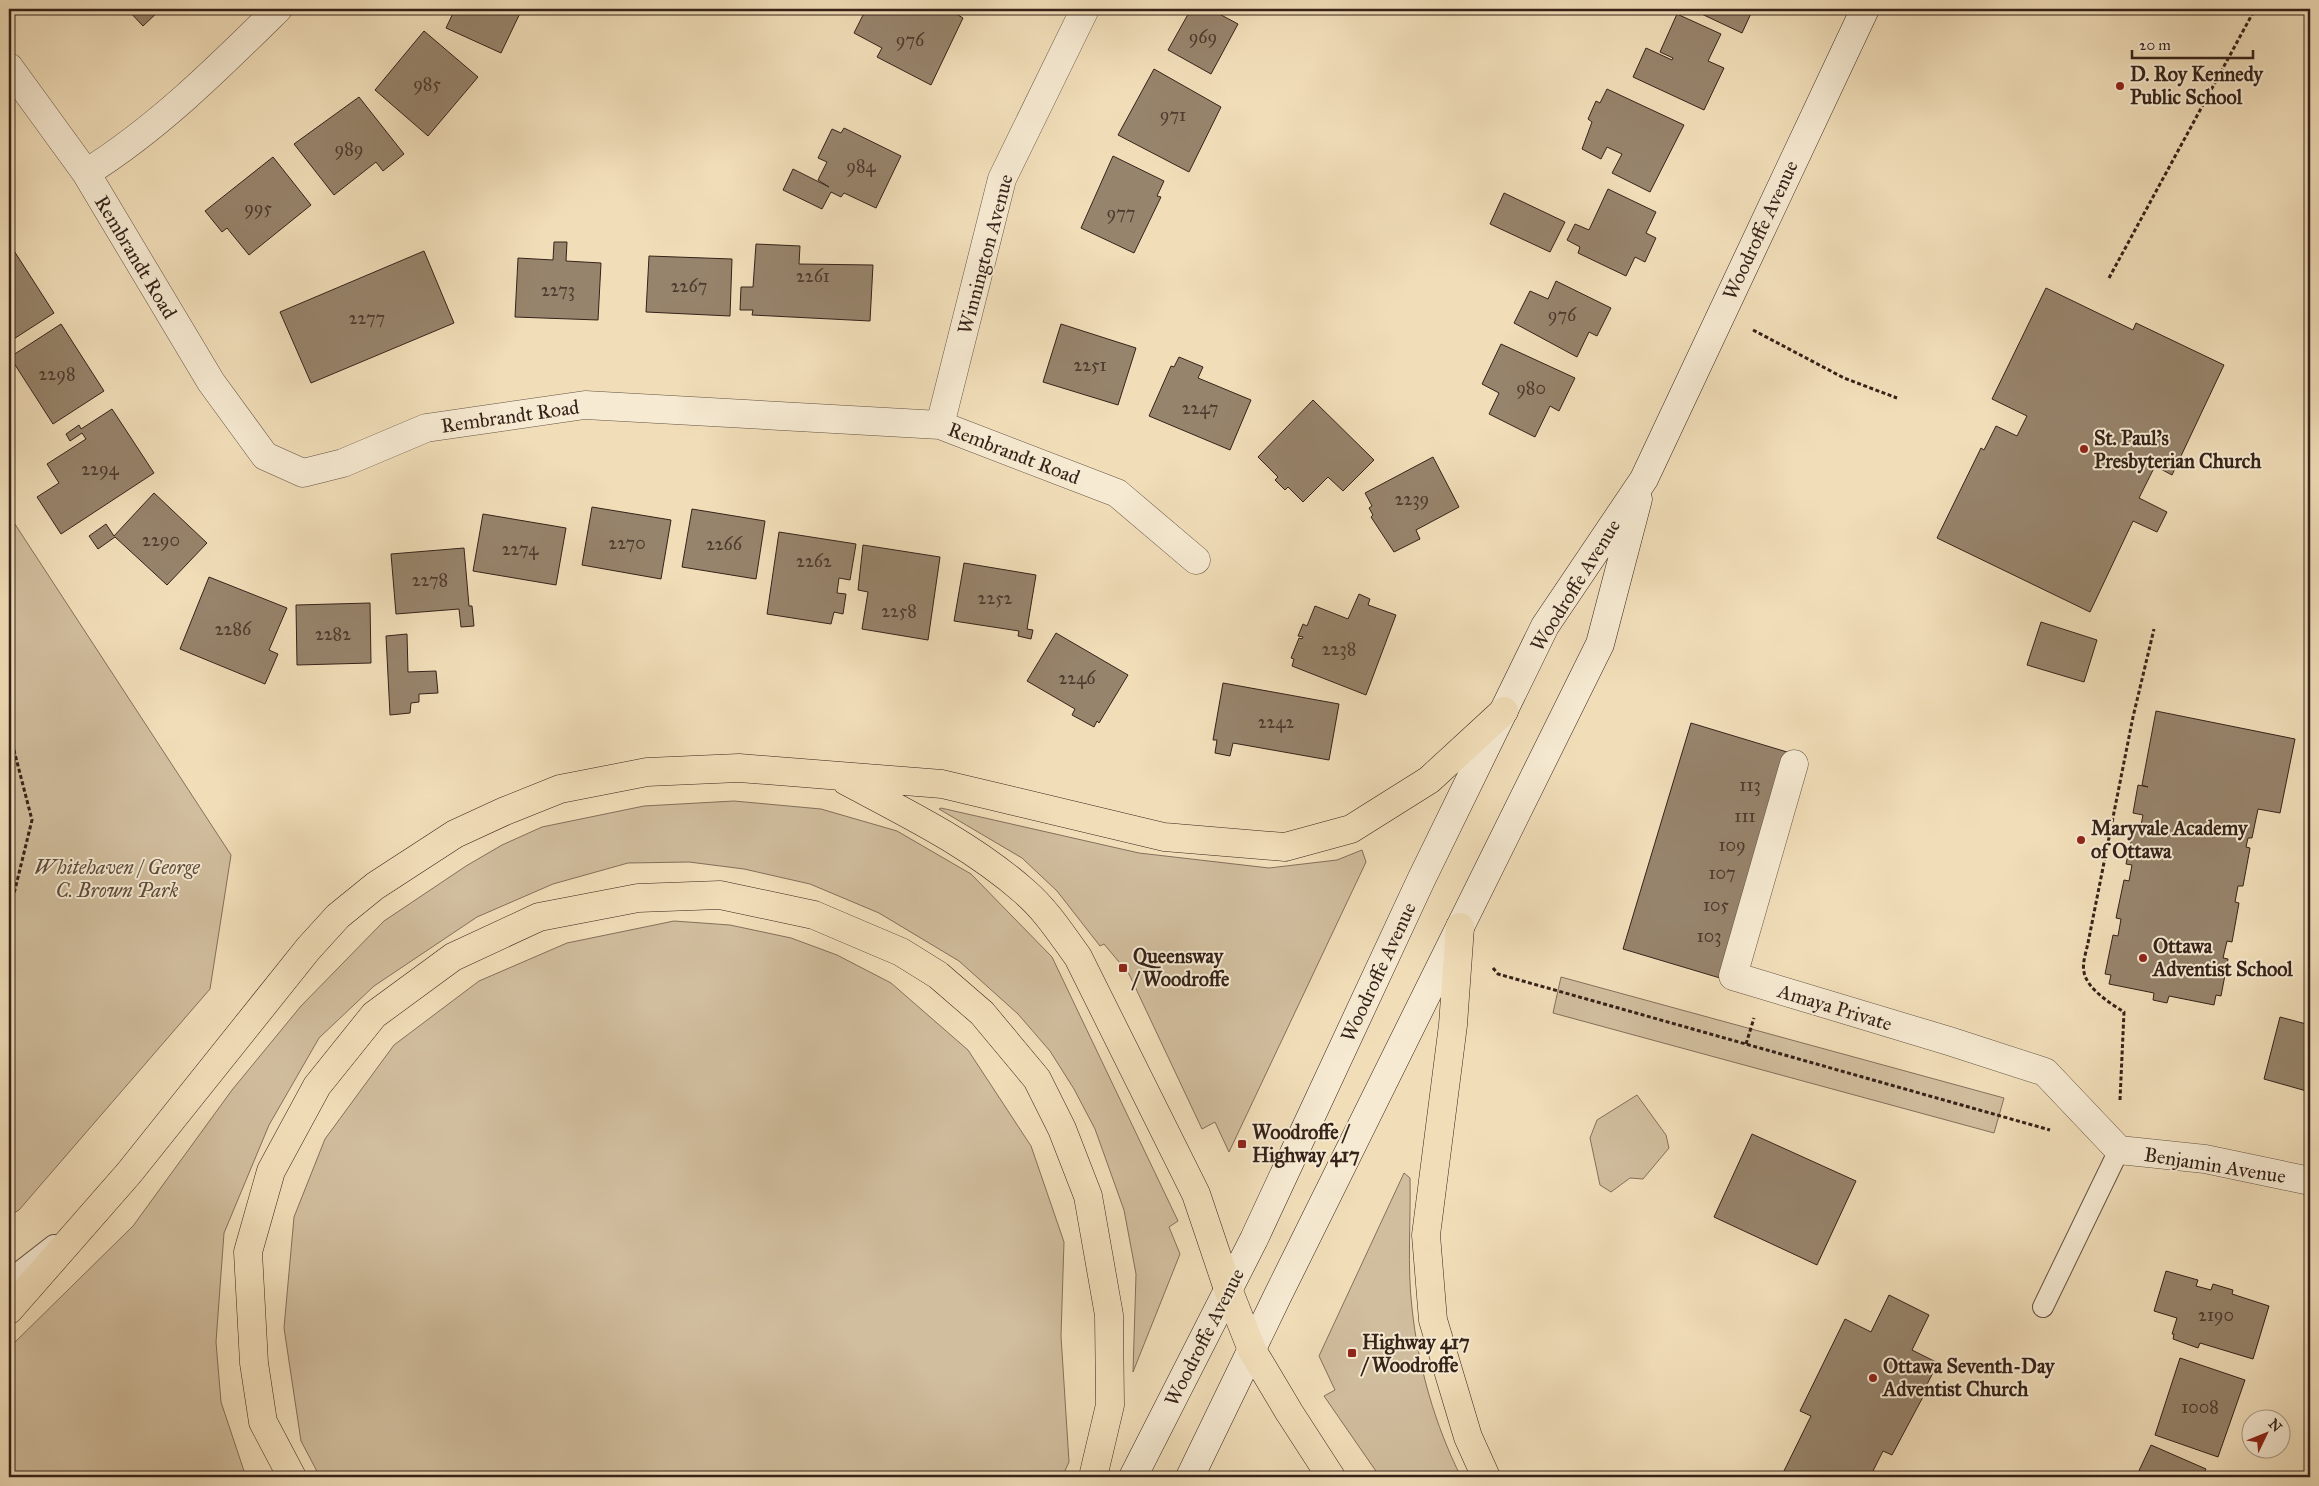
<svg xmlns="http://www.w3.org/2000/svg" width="2319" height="1486" font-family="'IM FELL Great Primer',serif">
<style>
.green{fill:#d1be9e;stroke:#83705c}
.building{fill:#97846c;stroke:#352219}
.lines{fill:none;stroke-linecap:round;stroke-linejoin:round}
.service-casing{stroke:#645141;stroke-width:22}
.minor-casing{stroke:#645141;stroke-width:29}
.secondary-casing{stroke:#352219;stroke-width:29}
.motorway-casing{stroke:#352219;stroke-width:29}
.path{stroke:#352219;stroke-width:3;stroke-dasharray:4 2.5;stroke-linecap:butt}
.service{stroke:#f6ead2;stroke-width:20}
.minor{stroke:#f6ead2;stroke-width:28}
.secondary{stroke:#f6ead2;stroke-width:28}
.motorway{stroke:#f1deb9;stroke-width:28}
.poi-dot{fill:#8f2418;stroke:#f6ead2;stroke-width:2}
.labels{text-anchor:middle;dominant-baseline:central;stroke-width:4;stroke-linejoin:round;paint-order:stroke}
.number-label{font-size:18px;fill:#4e3a2e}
.poi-label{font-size:20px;font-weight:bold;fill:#352219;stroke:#f6ead2;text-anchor:start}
.street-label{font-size:20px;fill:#352219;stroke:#f6ead2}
.park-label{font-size:20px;font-style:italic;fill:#5c493a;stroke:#f6ead2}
</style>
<rect width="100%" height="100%" fill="#f1deb9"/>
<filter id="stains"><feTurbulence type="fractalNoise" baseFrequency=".004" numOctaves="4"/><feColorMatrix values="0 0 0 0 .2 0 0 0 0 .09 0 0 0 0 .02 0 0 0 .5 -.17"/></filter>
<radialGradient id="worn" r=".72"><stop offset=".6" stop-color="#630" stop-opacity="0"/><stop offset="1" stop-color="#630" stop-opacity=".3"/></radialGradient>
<path class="green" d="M9 515 231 855 210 989 19 1210 9 1216Z
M734 801 821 809 897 831 971 874 1052 957 1178 1221 1169 1227 1180 1254 1133 1372 1136 1274 1124 1210 1095 1129 1074 1089 1050 1051 1018 1014 959 961 879 913 810 884 744 869 689 862 628 863 553 884 477 917 374 986 319 1038 269 1125 224 1233 216 1342 221 1402 246 1477H9V1348L133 1226 232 1090 301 1006 384 921 466 866 502 845 542 827 644 806Z
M941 808 1139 853 1269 868 1337 860 1362 850 1366 862 1229 1152 1215 1122 1202 1129 1129 974 1104 944 1100 946 1057 891 1022 858 939 809Z
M674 921 730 925 791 938 837 955 891 983 968 1050 1031 1146 1064 1242 1061 1336 1069 1462 1062 1477H320L301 1441 284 1328 294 1217 325 1139 394 1045 479 981 567 943Z
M1561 977 2004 1098 1994 1133 1553 1013Z
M1637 1095 1666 1135 1669 1148 1643 1179 1630 1178 1611 1192 1600 1185 1590 1138 1597 1120Z
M1404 1173 1410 1178C1411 1220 1407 1266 1412 1308 1418 1366 1435 1425 1461 1477H1380L1324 1396 1335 1390 1319 1356Z"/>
<path class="building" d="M127 9H161L143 26Z
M455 9H522L501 53 446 28Z
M866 9H961L958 15 963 18 931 85 877 57 882 48 854 33Z
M1191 9H1210L1238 24 1211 74 1168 50Z
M1691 9H1753L1742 33Z
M1677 14 1721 34 1708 61 1724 68 1704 110 1633 77 1646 48 1672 60 1673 58 1660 52Z
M424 31 478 77 428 136 375 90Z
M1154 69 1221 107 1189 172 1118 135Z
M1607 89 1684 125 1650 192 1612 173 1622 154 1607 147 1601 159 1582 149 1592 122 1588 119 1596 101 1600 103Z
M359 97 404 154 383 171 376 162 334 195 294 144Z
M844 128 901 156 876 208 844 193 841 197 831 192 822 209 783 190 793 169 829 187 818 180 827 162 818 158 832 129 841 133Z
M1113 156 1164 181 1157 196 1161 197 1134 253 1081 228Z
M273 157 311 205 249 255 227 228 222 232 205 211Z
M1608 189 1656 212 1646 233 1656 238 1645 262 1635 257 1626 276 1578 253 1580 247 1567 240 1575 224 1589 230Z
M1504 193 1565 222 1550 252 1490 224Z
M554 242H567L566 261 601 263 598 320 515 317 518 258 553 260Z
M9 243 54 313 9 342Z
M756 244 800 246 799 264 873 265 870 321 752 315 753 310H740L741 287H753Z
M424 251 454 323 311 383 280 312Z
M649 256 732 259 730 316 646 312Z
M1556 281 1611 308 1597 336 1589 332 1577 357 1514 323 1530 291 1548 299Z
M2046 288 2133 330 2136 323 2224 365 2172 475 2155 466 2139 498 2167 512 2157 532 2133 521 2090 612 1937 538 1981 448 1984 450 1996 426 2017 436 2027 416 1992 399Z
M61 324 104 391 53 424 10 357Z
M1061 324 1136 348 1118 405 1043 382Z
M1501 344 1575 378 1559 411 1550 406 1535 437 1489 414 1499 393 1482 384Z
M1179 357 1203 367 1198 378 1251 400 1230 450 1149 416 1171 366 1174 367Z
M1313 400 1374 460 1343 491 1328 477 1303 502 1288 487 1285 490 1275 480 1278 477 1258 457Z
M112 409 154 473 61 534 37 497 59 483 47 464 86 439 82 433 70 441 66 434 79 425 81 429Z
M1433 457 1459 507 1416 530 1420 539 1394 552 1371 517 1373 515 1369 508 1372 506 1365 493Z
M154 493 207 543 167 585 115 537 98 549 89 536 106 524 114 536Z
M592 507 671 520 661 579 582 565Z
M692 509 765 521 756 579 682 567Z
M483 514 566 528 556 585 473 571Z
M779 532 856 544 850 580 839 578 837 593 846 594 843 614 834 612 831 624 767 614Z
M863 545 940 557 928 640 862 629 868 592 858 590Z
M464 548 469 606H472L474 626 461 627 459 609 396 614 391 554Z
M964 563 1036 575 1027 629 1033 630 1031 639 1018 636 1019 631 954 621Z
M209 577 287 608 269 650 278 654 265 684 180 649Z
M1359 594 1370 599 1368 605 1396 615 1366 695 1292 666 1294 659 1291 658 1299 638 1302 639 1303 637 1298 636 1303 624 1307 626 1315 606 1348 619Z
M370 603 371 663 297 665 296 605Z
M2041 622 2097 640 2084 682 2027 665Z
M1056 633 1128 675 1099 723 1097 721 1094 727 1072 715 1075 709 1027 681Z
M407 634 408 672 436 671 438 693 419 694V702L411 703 410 713 390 715 386 636Z
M1223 683 1339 704 1329 760 1233 743 1230 756 1215 753 1217 740H1213Z
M2156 711 2295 739 2280 813 2258 809 2252 838H2248L2246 847 2250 848 2243 886H2238L2235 902 2239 903 2232 942 2227 941 2223 958 2228 959 2221 996 2216 995 2214 1005 2169 996 2167 1003 2153 1000 2154 993 2109 984 2111 975 2105 974 2113 935 2118 936 2121 919 2116 918 2124 880 2129 881 2132 865 2126 864 2135 824 2141 825 2143 815 2133 813 2138 785 2148 787 2142 785Z
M1691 723 1787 752 1720 978 1623 949Z
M2280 1017 2310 1025V1092L2264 1079Z
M1752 1134 1856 1181 1817 1265 1714 1217Z
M2166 1271 2198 1280 2196 1286 2211 1290 2213 1284 2233 1290 2232 1294 2269 1306 2253 1359 2200 1343 2198 1348 2173 1339 2174 1334H2172L2177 1318 2154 1311Z
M1889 1295 1929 1315 1912 1350 1938 1363 1922 1394 1924 1395 1892 1455 1883 1451 1870 1477H1781L1811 1416 1800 1411 1845 1319 1871 1332Z
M2180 1358 2245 1380 2218 1457 2155 1435Z
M2151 1445 2206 1469 2202 1477H2136Z"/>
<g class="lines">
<g class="service-casing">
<path id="service" d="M9 1280 54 1245
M2043 1307 2119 1150"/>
</g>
<g class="minor-casing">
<path id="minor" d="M9 67 86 173 211 382 265 456 303 473 343 463 426 428 585 405 940 425 1117 493 1196 560
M86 173C158 128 218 68 278 9
M940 425 1002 179 1085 9
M1794 764 1733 976 1949 1041 2045 1072 2119 1150 2205 1159 2310 1181"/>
</g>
<g class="secondary-casing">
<path id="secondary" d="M1133 1477 1254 1239 1421 880 1545 626 1644 479 1865 9
M1190 1477 1277 1297 1600 644 1638 499"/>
</g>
<g class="motorway-casing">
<path id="motorway" d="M846 781C908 814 972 845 1025 892 1046 910 1062 935 1078 957L1196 1194 1228 1289 1252 1350 1289 1412 1331 1477
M1460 927 1453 1025 1426 1235 1433 1320 1468 1437 1486 1477
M9 1310 129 1173 308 949 338 916 375 886 455 834 505 811 560 789 647 772 739 768 942 784 1164 837 1285 847 1351 829 1429 780 1504 711
M292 1477 263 1422 254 1363 248 1252 271 1171 317 1086 374 1015 453 957 539 917 638 898 720 895 814 915 901 952 938 975 982 1013 1037 1079 1062 1129 1088 1196 1109 1315 1110 1405 1093 1477"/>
</g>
<path class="path" d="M2305 9 2310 11
M2109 278 2255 9
M1753 330 1844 378 1897 398
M9 731 32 820 9 914
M1493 968 1498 974 2050 1130
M1746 1044 1754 1018
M2120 1100 2124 1012C2110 1003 2087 989 2084 972 2082 964 2086 952 2088 943L2133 717 2154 629"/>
<use href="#service" class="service"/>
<use href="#minor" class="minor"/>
<use href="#secondary" class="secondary"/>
<use href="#motorway" class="motorway"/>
</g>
<g class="poi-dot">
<circle cx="2120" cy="86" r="5"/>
<circle cx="2084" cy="449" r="5"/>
<circle cx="2081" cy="840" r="5"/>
<circle cx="2143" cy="958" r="5"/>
<rect x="1118" y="963" width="10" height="10" rx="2.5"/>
<rect x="1237" y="1139" width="10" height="10" rx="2.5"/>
<rect x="1347" y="1348" width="10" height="10" rx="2.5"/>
<circle cx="1873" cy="1378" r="5"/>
</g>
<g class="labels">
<g class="number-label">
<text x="1203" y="37">969</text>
<text x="910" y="40">976</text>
<text x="427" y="84">985</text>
<text x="1173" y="115">971</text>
<text x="349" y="149">989</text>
<text x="861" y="166">984</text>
<text x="258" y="208">995</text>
<text x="1121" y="213">977</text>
<text x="813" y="276">2261</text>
<text x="689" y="286">2267</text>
<text x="558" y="290">2273</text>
<text x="1562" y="315">976</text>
<text x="367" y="318">2277</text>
<text x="1090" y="365">2251</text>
<text x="57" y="374">2298</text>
<text x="1531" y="388">980</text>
<text x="1200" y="408">2247</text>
<text x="100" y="469">2294</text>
<text x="1412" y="499">2239</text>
<text x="161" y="540">2290</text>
<text x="627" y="543">2270</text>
<text x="724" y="544">2266</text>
<text x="520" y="549">2274</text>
<text x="814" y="561">2262</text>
<text x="430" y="580">2278</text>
<text x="995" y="598">2252</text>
<text x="899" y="611">2258</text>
<text x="233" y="629">2286</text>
<text x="333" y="634">2282</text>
<text x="1339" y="649">2238</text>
<text x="1077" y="678">2246</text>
<text x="1276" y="722">2242</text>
<text x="1750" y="785">113</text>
<text x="1745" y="816">111</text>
<text x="1732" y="845">109</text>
<text x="1722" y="873">107</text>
<text x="1716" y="905">105</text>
<text x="1709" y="936">103</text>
<text x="2216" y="1315">2190</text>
<text x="2200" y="1407">1008</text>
</g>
<g class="poi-label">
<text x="2130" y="74">D. Roy Kennedy<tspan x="2130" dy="23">Public School</tspan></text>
<text x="2094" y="438">St. Paul’s<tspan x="2094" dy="23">Presbyterian Church</tspan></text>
<text x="2091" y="828">Maryvale Academy<tspan x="2091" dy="23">of Ottawa</tspan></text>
<text x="2153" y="946">Ottawa<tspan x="2153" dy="23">Adventist School</tspan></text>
<text x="1133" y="956">Queensway<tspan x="1133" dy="23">/ Woodroffe</tspan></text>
<text x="1252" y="1132">Woodroffe /<tspan x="1252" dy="23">Highway 417</tspan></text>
<text x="1362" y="1342">Highway 417<tspan x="1362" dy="23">/ Woodroffe</tspan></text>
<text x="1883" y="1366">Ottawa Seventh-Day<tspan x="1883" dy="23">Adventist Church</tspan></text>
</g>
<g class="street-label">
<text transform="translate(1760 230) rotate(-65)">Woodroffe Avenue</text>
<text transform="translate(985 254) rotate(-75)">Winnington Avenue</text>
<text transform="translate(136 257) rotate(59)">Rembrandt Road</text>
<text transform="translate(510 416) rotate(-8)">Rembrandt Road</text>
<text transform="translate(1014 453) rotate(21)">Rembrandt Road</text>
<text transform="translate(1575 585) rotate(-58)">Woodroffe Avenue</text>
<text transform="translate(1378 972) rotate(-65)">Woodroffe Avenue</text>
<text transform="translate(1835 1007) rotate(17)">Amaya Private</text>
<text transform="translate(2215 1165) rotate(9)">Benjamin Avenue</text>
<text transform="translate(1204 1337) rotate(-63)">Woodroffe Avenue</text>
</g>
<g class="park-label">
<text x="117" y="867">Whitehaven / George<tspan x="117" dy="23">C. Brown Park</tspan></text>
</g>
</g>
<rect width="2319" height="1486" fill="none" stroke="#f1deb9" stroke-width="30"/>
<rect x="10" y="10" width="2299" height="1466" fill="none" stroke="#352219" stroke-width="2.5"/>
<rect x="15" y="15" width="2289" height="1456" fill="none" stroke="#352219"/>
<g transform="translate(2266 1434) rotate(47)"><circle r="24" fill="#f6ead2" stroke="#a99a88"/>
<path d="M0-4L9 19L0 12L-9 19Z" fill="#8f2418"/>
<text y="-8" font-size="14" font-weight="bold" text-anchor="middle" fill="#352219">N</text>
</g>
<path d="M2132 50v8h121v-8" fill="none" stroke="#352219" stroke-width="2.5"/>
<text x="2139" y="50" font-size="15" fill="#352219" stroke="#f6ead2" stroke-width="4" paint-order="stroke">20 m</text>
<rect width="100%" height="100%" filter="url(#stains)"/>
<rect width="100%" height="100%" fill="url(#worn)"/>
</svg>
